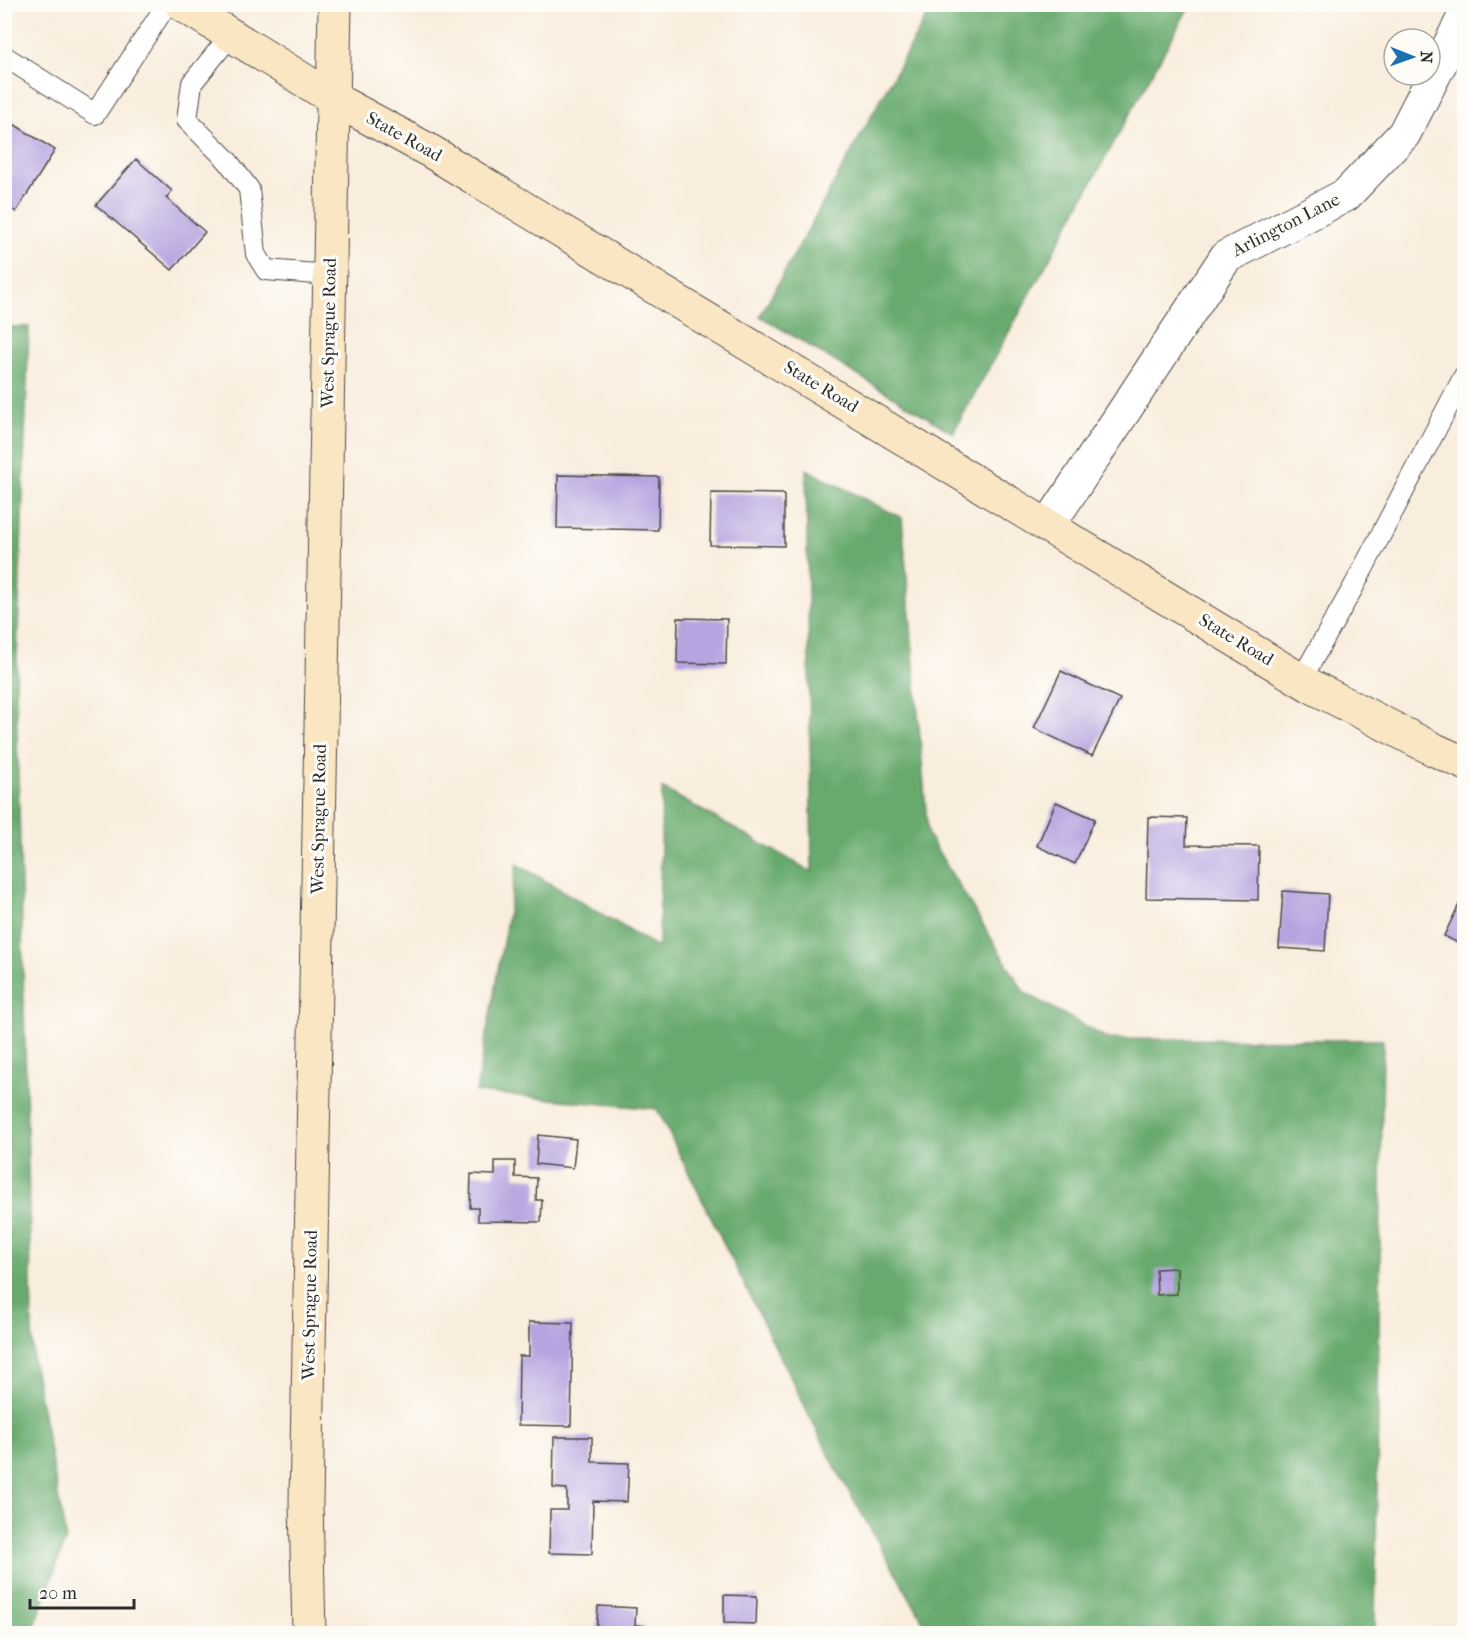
<svg xmlns="http://www.w3.org/2000/svg" width="1469" height="1638" font-family="'IM FELL French Canon',serif">
<style>
.forest{fill:#68aa6e;stroke:#4a6a4c;stroke-width:1.5}
.building{fill:#b6a4e0}
.lines{fill:none;stroke-linecap:round;stroke-linejoin:round}
.lane-casing{stroke:#4a4846;stroke-width:22}
.street-casing{stroke:#4a4846;stroke-width:35}
.secondary-casing{stroke:#4a4846;stroke-width:35}
.lane{stroke:#fff;stroke-width:20}
.street{stroke:#fff;stroke-width:33}
.secondary{stroke:#fbe6c4;stroke-width:33}
.labels{text-anchor:middle;dominant-baseline:central;stroke-width:6;stroke-linejoin:round;paint-order:stroke}
.street-label{font-size:18px;fill:#2b2b2b;stroke:#fdfcf7}
</style>
<rect width="100%" height="100%" fill="#fdfcf7"/>
<filter id="ink" filterUnits="userSpaceOnUse"><feTurbulence type="fractalNoise" baseFrequency=".0167" numOctaves="2"/><feDisplacementMap in="SourceGraphic" scale="12" xChannelSelector="R" yChannelSelector="G"/><feConvolveMatrix kernelMatrix="1 2 1 2 8 2 1 2 1" color-interpolation-filters="sRGB"/></filter>
<filter id="wash" filterUnits="userSpaceOnUse"><feTurbulence type="fractalNoise" baseFrequency=".008" numOctaves="4" result="noise"/><feDisplacementMap in="SourceGraphic" scale="24" xChannelSelector="R" yChannelSelector="G"/><feGaussianBlur stdDeviation="1.35" result="paint"/><feColorMatrix in="noise" values="0 0 0 0 0 0 0 0 0 0 0 0 0 0 0 0 0 1.4 0 .05"/><feComposite in="paint" operator="in"/></filter>
<g filter="url(#wash)">
<rect width="100%" height="100%" fill="#f9eddd"/>
<path class="forest" d="M933 5H1190L953 433 760 316Z
M5 327H29L16 689 33 1360 66 1539 32 1634 4 1633Z
M806 469 902 518 928 835 1024 992 1108 1039 1383 1040 1375 1633H930L836 1469 657 1109 476 1092 517 864 659 948 662 788 812 872Z"/>
<g id="blocks">
<path class="building" d="M4 118 55 150 16 212 4 204Z
M136 159 172 191 166 198 205 232 172 270 96 205Z
M558 475 659 477 658 530 557 528Z
M711 493 784 494V546L710 545Z
M678 618 727 619 726 664 677 663Z
M1061 671 1120 699 1092 756 1034 728Z
M1056 802 1095 819 1075 864 1037 846Z
M1148 817 1187 818 1186 845 1259 846 1258 900 1146 898Z
M1283 891 1328 894 1325 951 1279 948Z
M1464 894V946L1444 936Z
M538 1135 576 1139 573 1168 536 1164Z
M495 1161H515V1177L537 1178 536 1200H542L541 1222 478 1221V1208H470L471 1174 495 1175Z
M1177 1268V1294L1157 1295 1156 1269Z
M529 1322 573 1323 571 1426 518 1425 519 1356H529Z
M554 1437H592V1462L629 1463 627 1502 593 1501 592 1554 549 1553 550 1510H567V1489L553 1488Z
M724 1595 757 1596 756 1624 724 1623Z
M598 1606 636 1608 635 1625 645 1626 644 1634H596Z"/>
</g>
</g>
<g filter="url(#ink)">
<use href="#blocks" fill-opacity="0" stroke="#4a4846" stroke-width="1.5"/>
<g class="lines">
<g class="lane-casing">
<path id="lane" d="M230 36 192 83 187 120 227 160 249 189 256 254 266 270 330 275
M4 56 95 114 167 4
M1301 680 1354 586 1464 376"/>
</g>
<g class="street-casing">
<path id="street" d="M1048 526 1226 257 1346 195 1404 134 1464 17"/>
</g>
<g class="secondary-casing">
<path id="secondary" d="M181 4 334 99 430 151 1311 686 1435 750 1464 763
M309 1634 306 1503 335 4"/>
</g>
<use href="#lane" class="lane"/>
<use href="#street" class="street"/>
<use href="#secondary" class="secondary"/>
</g>
</g>
<g class="labels">
<g class="street-label">
<text transform="translate(404 137) rotate(29)">State Road</text>
<text transform="translate(1286 225) rotate(-27)">Arlington Lane</text>
<text transform="translate(329 333) rotate(-89)">West Sprague Road</text>
<text transform="translate(821 387) rotate(31)">State Road</text>
<text transform="translate(1236 640) rotate(31)">State Road</text>
<text transform="translate(319 819) rotate(-89)">West Sprague Road</text>
<text transform="translate(310 1305) rotate(-89)">West Sprague Road</text>
</g>
</g>
<rect width="1469" height="1638" fill="none" stroke="#fdfcf7" stroke-width="24"/>
<g transform="translate(1412 57) rotate(91)"><circle r="28" fill="#fdfcf7" stroke="#a9a8a5" stroke-width="1.5"/>
<path d="M0-4.5L10 22L0 15L-10 22Z" fill="#1f6fb2"/>
<text y="-9" font-size="16" font-weight="bold" text-anchor="middle" fill="#2b2b2b">N</text>
</g>
<path d="M30 1599v9h104v-9" fill="none" stroke="#2b2b2b" stroke-width="3"/>
<text x="39" y="1599" font-size="18" fill="#2b2b2b" stroke="#fdfcf7" stroke-width="4.5" paint-order="stroke">20 m</text>
</svg>
